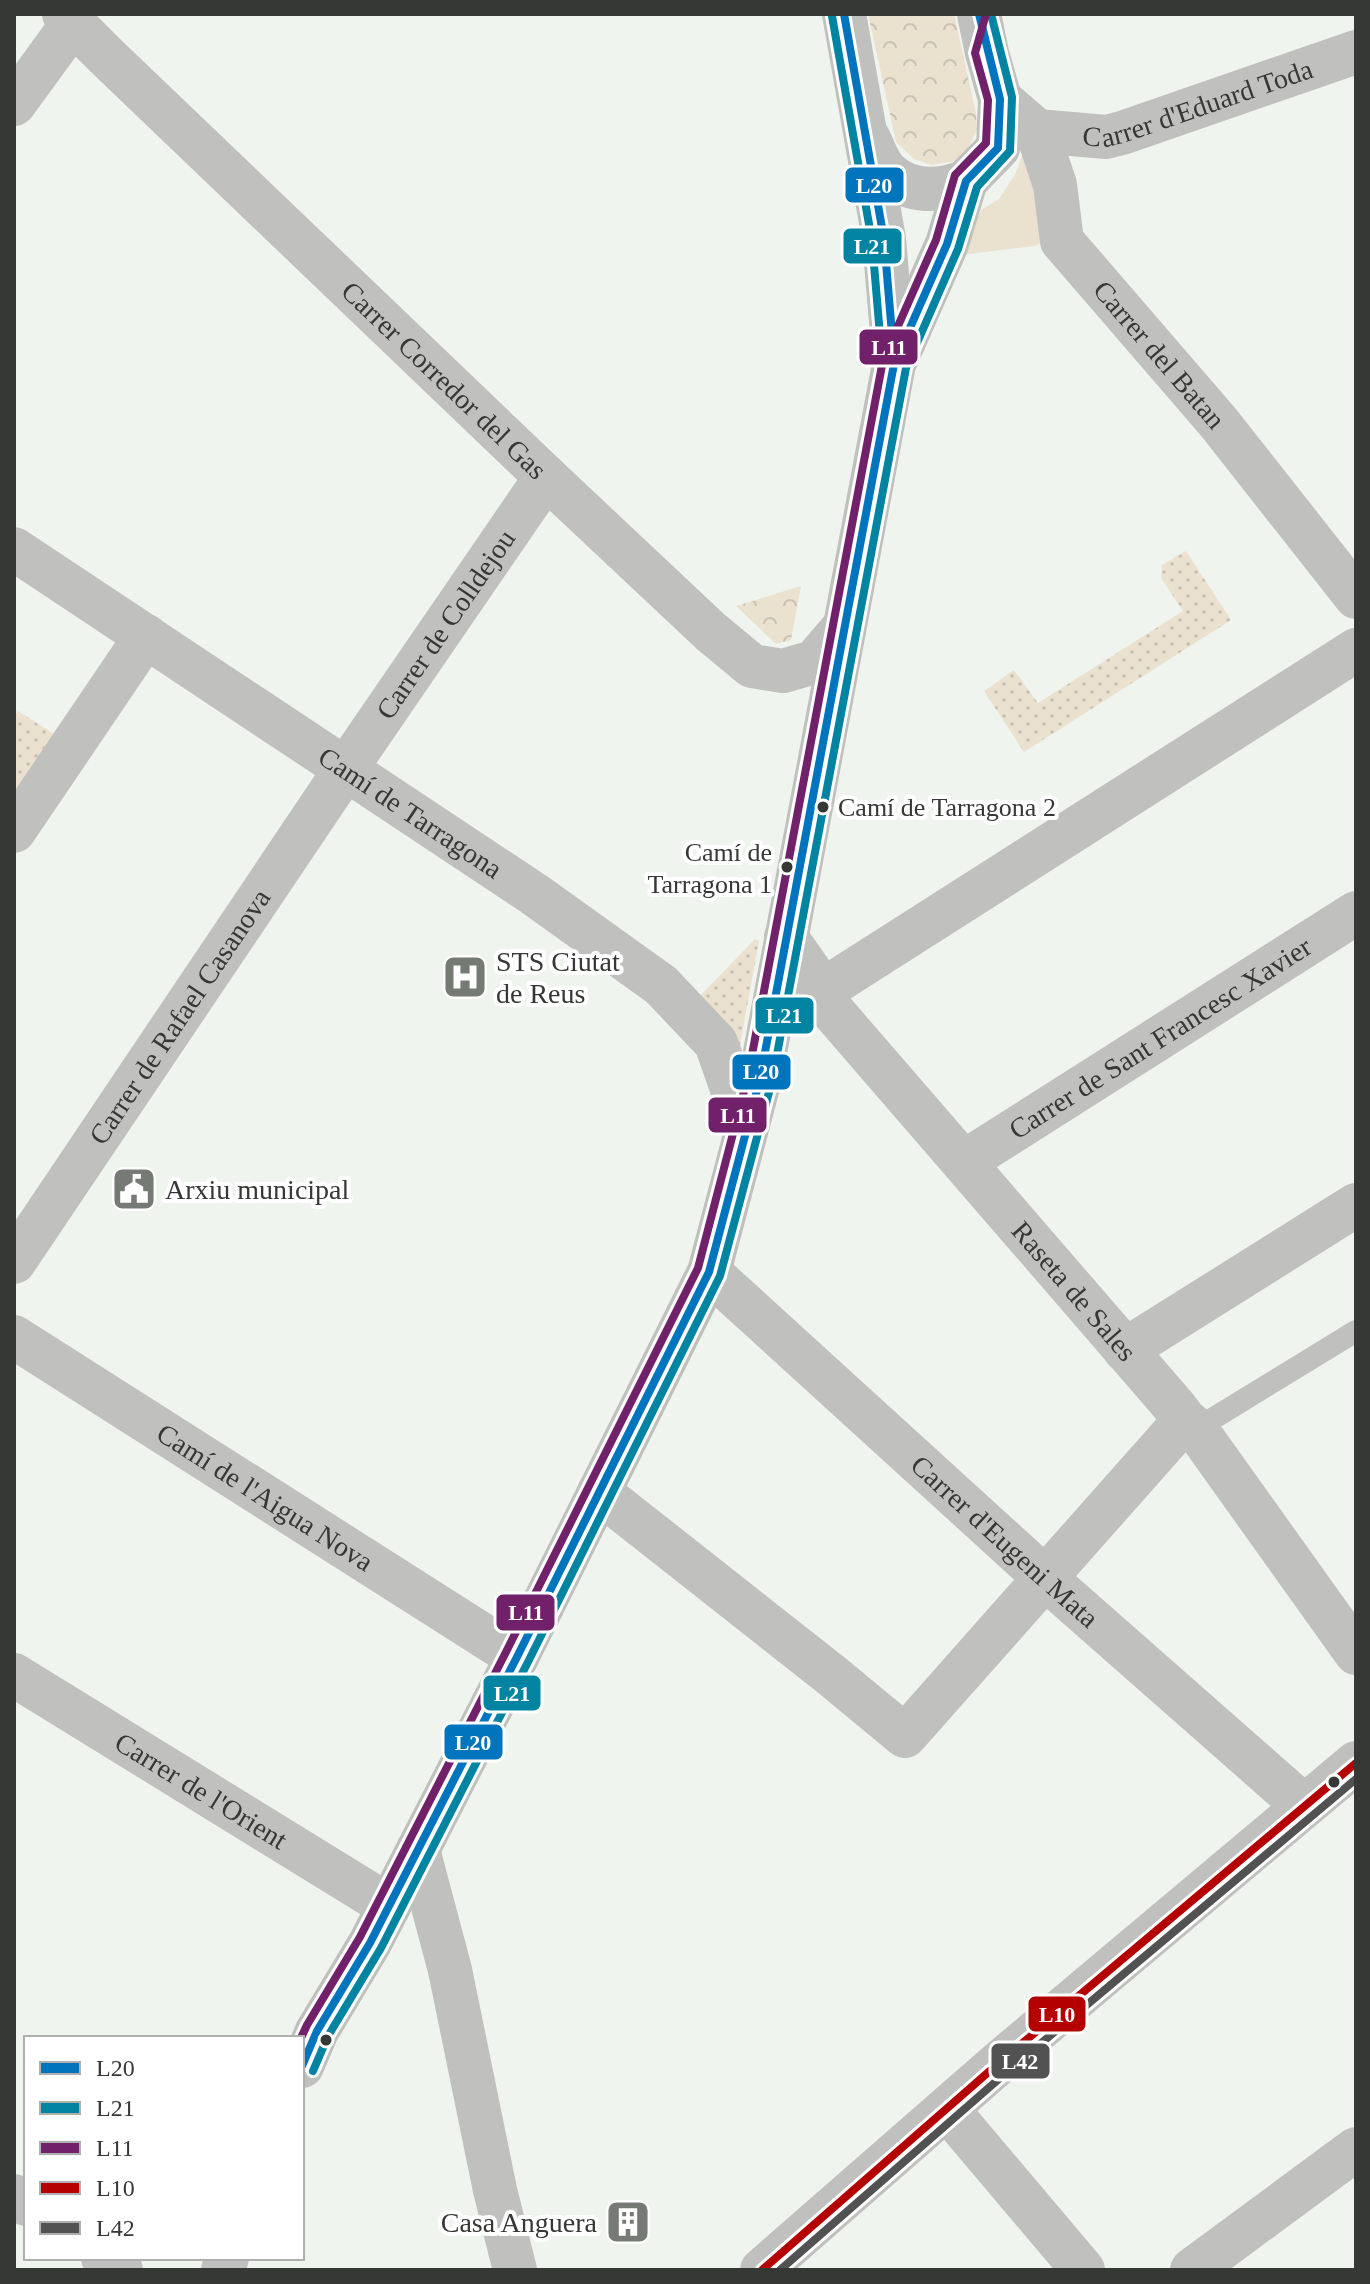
<svg xmlns="http://www.w3.org/2000/svg" width="1370" height="2284" font-family="Georgia,serif">
<style>
.grass{fill:#eae1cf}
.forest{fill:url(#forest-crowns)}
.garden{fill:url(#garden-dots)}
.lines{fill:none;stroke-linecap:round;stroke-linejoin:round}
.lane{stroke:#c0c0be;stroke-width:22}
.street{stroke:#c0c0be;stroke-width:44}
.bus-1-casing{stroke:#fff;stroke-width:14}
.bus-2-casing{stroke:#fff;stroke-width:14}
.bus-3-casing{stroke:#fff;stroke-width:14}
.bus-4-casing{stroke:#fff;stroke-width:14}
.bus-5-casing{stroke:#fff;stroke-width:14}
.bus-1{stroke:#0074bc;stroke-width:8}
.bus-2{stroke:#0084a1;stroke-width:8}
.bus-3{stroke:#71206a;stroke-width:8}
.bus-4{stroke:#b50000;stroke-width:8}
.bus-5{stroke:#525252;stroke-width:8}
.bus-dot{fill:#353834;stroke:#fff;stroke-width:3}
.labels{text-anchor:middle;dominant-baseline:central;stroke-width:8;stroke-linejoin:round;paint-order:stroke}
.bus-label{font-size:26px;fill:#353834;stroke:#fff;text-anchor:start}
.street-label{font-size:28px;fill:#353834;stroke:#fff}
.poi-label{font-size:28px;fill:#353834;stroke:#fff;text-anchor:start}
.line-badge{stroke:#fff;stroke-width:3}
.badge-label{font-size:22px;text-anchor:middle;font-weight:bold;fill:#fff}
</style>
<defs>
<pattern id="forest-crowns" width="20" height="18" patternUnits="userSpaceOnUse" patternTransform="scale(2)"><rect width="20" height="18" fill="#eae1cf"/><path d="M2 6a3 3 0 1 1 6 0M12 15a3 3 0 1 1 6 0" fill="none" stroke="#c9c2b2"/></pattern>
<pattern id="garden-dots" width="8" height="8" patternUnits="userSpaceOnUse" patternTransform="scale(2)"><rect width="8" height="8" fill="#eae1cf"/><path d="M2 2h.1M6 6h.1" fill="none" stroke="#c9c2b2" stroke-width="1.8" stroke-linecap="round"/></pattern>
</defs>
<rect width="100%" height="100%" fill="#f0f4ef"/>
<path class="grass" d="M1026 145 1047 240 1035 246 961 255 981 210 999 199 1015 175Z"/>
<path class="forest" d="M868 14H954L976 113 977 129 969 147 955 161 931 165 914 159 896 142Z
M801 586 791 640 776 644 736 606Z"/>
<path class="garden" d="M1186 551 1231 620 1024 752 984 691 1014 670 1038 703 1183 611 1161 578 1162 565Z
M18 711 54 734 14 793V716Z
M755 939 759 941 740 1046 697 999Z"/>
<g class="lines">
<path class="lane" d="M1196 1429 1356 1331"/>
<g class="street">
<path id="s1" d="M64 14 105 55 546 477 711 632 752 666 783 671 814 662 844 627"/>
<path d="M844 14 884 239 894 357"/>
<path id="s2" d="M1000 99 1037 131 1055 185 1062 241 1219 423 1356 597"/>
<path d="M14 104 73 23"/>
<path id="s3" d="M1037 131 1106 137 1122 133 1356 52"/>
<path d="M869 139C874 149 879 165 888 173 911 194 939 192 966 181"/>
<path id="s4" d="M14 549 534 894 661 985 716 1043 746 1129"/>
<path d="M14 831 146 636"/>
<path id="s5" d="M786 937 823 990 829 1007 1175 1407 1185 1420 1196 1429 1356 1653"/>
<path d="M823 990 1356 650"/>
<path id="s6" d="M964 1162 1356 913"/>
<path id="s7" d="M14 1262 345 770 546 477"/>
<path id="s8" d="M709 1272 1045 1578 1304 1806"/>
<path id="s9" d="M14 1337 517 1657"/>
<path d="M1125 1350 1356 1205"/>
<path d="M599 1492 830 1674 905 1736 1185 1420"/>
<path id="s10" d="M14 1675 389 1906"/>
<path d="M418 1850 450 1970 495 2190 515 2270"/>
<path d="M302 2066 317 2031 370 1943 517 1657 709 1272 760 1079 894 364 947 244 966 181 998 148 1000 99 987 53 979 14"/>
<path d="M947 2109 1083 2270"/>
<path d="M14 2196 26 2204"/>
<path d="M103 2258 121 2270"/>
<path d="M223 2270 227 2258"/>
<path d="M762 2270 1000 2062 1356 1763"/>
<path d="M1192 2270 1356 2149"/>
</g>
<g class="bus-1-casing">
<path id="bus-1" d="M844 14 884 239 894 358
M302 2066 317 2031 370 1943 517 1657 709 1272 760 1079 894 364 947 244 966 181 998 148 1000 99 979 14"/>
</g>
<g class="bus-2-casing">
<path id="bus-2" d="M832 16 872 241 882 359
M313 2071 328 2036 381 1948 528 1662 720 1276 772 1081 906 368 958 249 977 187 1010 151 1012 97 991 14"/>
</g>
<g class="bus-3-casing">
<path id="bus-3" d="M301 2038 307 2025 360 1937 506 1652 698 1268 748 1076 883 360 936 240 955 175 986 143 988 100 975 53 986 14"/>
</g>
<g class="bus-4-casing">
<path id="bus-4" d="M762 2270 1000 2062 1356 1763"/>
</g>
<g class="bus-5-casing">
<path id="bus-5" d="M780 2270 1008 2071 1356 1779"/>
</g>
<use href="#bus-1" class="bus-1"/>
<use href="#bus-2" class="bus-2"/>
<use href="#bus-3" class="bus-3"/>
<use href="#bus-4" class="bus-4"/>
<use href="#bus-5" class="bus-5"/>
</g>
<defs>
<g id="hospital-square" transform="scale(2.3)"><rect x="-9" y="-9" width="18" height="18" rx="4" fill="#767a75" stroke="#fff"/><path d="M-5-5h3v3.5h4V-5h3V5h-3V1.5h-4V5h-3Z" fill="#fff"/></g>
<g id="civic-square" transform="scale(2.3)"><rect x="-9" y="-9" width="18" height="18" rx="4" fill="#767a75" stroke="#fff"/><path d="M-.6-6.5H3V-4.5H.6V-3L4-1V1h2V6H-6V1h2V-1L-.6-3ZM-1.2 2.5V6h2.4V2.5Z" fill="#fff"/></g>
<g id="building-square" transform="scale(2.3)"><rect x="-9" y="-9" width="18" height="18" rx="4" fill="#767a75" stroke="#fff"/><path d="M-4-6H4V6H1V3H-1V6H-4ZM-2.5-4.3h1.7v1.8h-1.7ZM.8-4.3h1.7v1.8H.8ZM-2.5-1h1.7V.8h-1.7ZM.8-1h1.7V.8H.8Z" fill="#fff"/></g>
</defs>
<g fill-rule="evenodd">
<use href="#hospital-square" x="465" y="977"/>
<use href="#civic-square" x="134" y="1189"/>
<use href="#building-square" x="628" y="2222"/>
</g>
<g class="bus-dot">
<circle cx="823" cy="807" r="7"/>
<circle cx="787" cy="867" r="7"/>
<circle cx="1334" cy="1782" r="7"/>
<circle cx="326" cy="2040" r="7"/>
</g>
<g class="labels">
<g class="bus-label">
<text x="838" y="807">Camí de Tarragona 2</text>
<text x="772" y="852" text-anchor="end">Camí de<tspan x="772" dy="32">Tarragona 1</tspan></text>
</g>
<g class="street-label">
<text stroke="none"><textPath href="#s3" startOffset="166">Carrer d'Eduard Toda</textPath></text>
<text stroke="none"><textPath href="#s2" startOffset="312">Carrer del Batan</textPath></text>
<text stroke="none"><textPath href="#s1" startOffset="528">Carrer Corredor del Gas</textPath></text>
<text stroke="none"><textPath href="#s7" startOffset="770">Carrer de Colldejou</textPath></text>
<text stroke="none"><textPath href="#s4" startOffset="476">Camí de Tarragona</textPath></text>
<text stroke="none"><textPath href="#s7" startOffset="296">Carrer de Rafael Casanova</textPath></text>
<text stroke="none"><textPath href="#s6" startOffset="232">Carrer de Sant Francesc Xavier</textPath></text>
<text stroke="none"><textPath href="#s5" startOffset="458">Raseta de Sales</textPath></text>
<text stroke="none"><textPath href="#s9" startOffset="298">Camí de l'Aigua Nova</textPath></text>
<text stroke="none"><textPath href="#s8" startOffset="400">Carrer d'Eugeni Mata</textPath></text>
<text stroke="none"><textPath href="#s10" startOffset="220">Carrer de l'Orient</textPath></text>
</g>
<g class="poi-label">
<text x="496" y="961">STS Ciutat<tspan x="496" dy="32">de Reus</tspan></text>
<text x="165" y="1189">Arxiu municipal</text>
<text x="597" y="2222" text-anchor="end">Casa Anguera</text>
</g>
</g>
<g class="line-badge">
<rect x="844" y="166" width="61" height="38" rx="8" fill="#0074bc"/>
<rect x="842" y="227" width="61" height="38" rx="8" fill="#0084a1"/>
<rect x="858" y="328" width="61" height="38" rx="8" fill="#71206a"/>
<rect x="754" y="996" width="61" height="39" rx="8" fill="#0084a1"/>
<rect x="731" y="1053" width="61" height="38" rx="8" fill="#0074bc"/>
<rect x="707" y="1096" width="61" height="38" rx="8" fill="#71206a"/>
<rect x="495" y="1593" width="61" height="39" rx="8" fill="#71206a"/>
<rect x="482" y="1674" width="60" height="38" rx="8" fill="#0084a1"/>
<rect x="443" y="1723" width="61" height="38" rx="8" fill="#0074bc"/>
<rect x="1027" y="1995" width="60" height="38" rx="8" fill="#b50000"/>
<rect x="990" y="2042" width="61" height="38" rx="8" fill="#525252"/>
</g>
<g class="badge-label">
<text x="874" y="193">L20</text>
<text x="872" y="254">L21</text>
<text x="889" y="355">L11</text>
<text x="784" y="1023">L21</text>
<text x="761" y="1079">L20</text>
<text x="738" y="1123">L11</text>
<text x="526" y="1620">L11</text>
<text x="512" y="1701">L21</text>
<text x="473" y="1750">L20</text>
<text x="1057" y="2022">L10</text>
<text x="1020" y="2069">L42</text>
</g>
<rect width="1370" height="2284" fill="none" stroke="#353834" stroke-width="32"/>
<rect x="24" y="2036" width="280" height="224" fill="#ffffff" stroke="#aeafae" stroke-width="2"/>
<rect x="40" y="2062" width="40" height="12" fill="#0074bc" stroke="#aeafae" stroke-width="2"/>
<text x="96" y="2076" font-size="24" fill="#353834">L20</text>
<rect x="40" y="2102" width="40" height="12" fill="#0084a1" stroke="#aeafae" stroke-width="2"/>
<text x="96" y="2116" font-size="24" fill="#353834">L21</text>
<rect x="40" y="2142" width="40" height="12" fill="#71206a" stroke="#aeafae" stroke-width="2"/>
<text x="96" y="2156" font-size="24" fill="#353834">L11</text>
<rect x="40" y="2182" width="40" height="12" fill="#b50000" stroke="#aeafae" stroke-width="2"/>
<text x="96" y="2196" font-size="24" fill="#353834">L10</text>
<rect x="40" y="2222" width="40" height="12" fill="#525252" stroke="#aeafae" stroke-width="2"/>
<text x="96" y="2236" font-size="24" fill="#353834">L42</text>
</svg>
